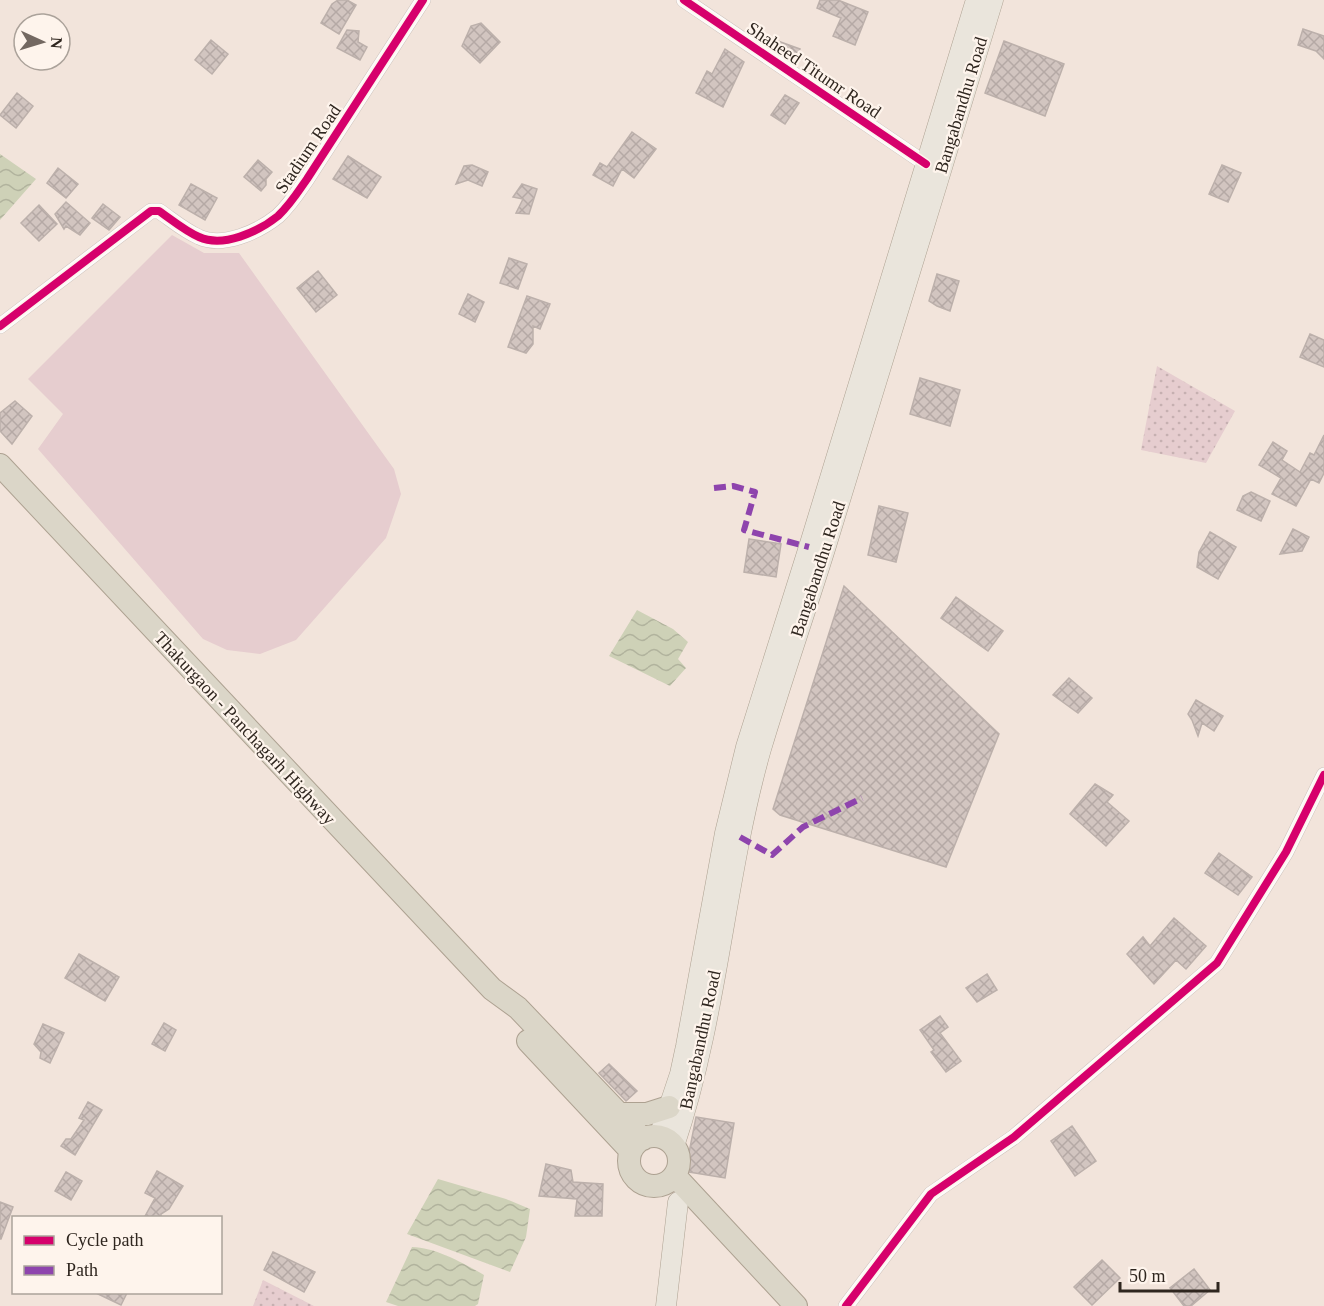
<svg xmlns="http://www.w3.org/2000/svg" width="1324" height="1306" font-family="'Times New Roman',serif">
<style>
.green{fill:#e6cdcf}
.park{fill:url(#park-dots)}
.water{fill:url(#water-waves)}
.building{fill:url(#building-cross-hatch);stroke:#bcb0ab;stroke-width:1.5}
.lines{fill:none;stroke-linecap:round;stroke-linejoin:round}
.minor-casing{stroke:#cdc2bb;stroke-width:16}
.major-casing{stroke:#ada191;stroke-width:21}
.highway-casing{stroke:#ada191;stroke-width:24}
.minor{stroke:#fdfbfa;stroke-width:15}
.major{stroke:#eae5dc;stroke-width:20}
.highway{stroke:#dbd6c8;stroke-width:22}
.quiet{stroke:#8e44ad;stroke-width:6;stroke-dasharray:12 6;stroke-linecap:butt}
.cycleway-casing{stroke:#fef4ec;stroke-width:11}
.cycleway{stroke:#d6006c;stroke-width:8}
.labels{text-anchor:middle;dominant-baseline:central;stroke-width:4.5;stroke-linejoin:round;paint-order:stroke}
.street-label{font-size:18px;fill:#2f261f;stroke:#fef4ec}
</style>
<defs>
<pattern id="park-dots" width="8" height="8" patternUnits="userSpaceOnUse" patternTransform="scale(1.5)"><rect width="8" height="8" fill="#e6cdcf"/><path d="M2 2h.1M6 6h.1" fill="none" stroke="#c6b0b1" stroke-width="1.8" stroke-linecap="round"/></pattern>
<pattern id="water-waves" width="16" height="10" patternUnits="userSpaceOnUse" patternTransform="scale(1.5)"><rect width="16" height="10" fill="#ced1b7"/><path d="M0 5q4-4 8 0t8 0" fill="none" stroke="#b1b39d"/></pattern>
<pattern id="building-cross-hatch" width="8" height="8" patternUnits="userSpaceOnUse" patternTransform="scale(1.5)"><rect width="8" height="8" fill="#d2c5c0"/><path d="M0 0l8 8M0 8l8-8" fill="none" stroke="#b5a9a5"/></pattern>
</defs>
<rect width="100%" height="100%" fill="#f2e4db"/>
<path class="green" d="M172 235 204 253H239L394 469 401 494 386 538 296 640 260 654 227 650 203 639 38 449 63 414 28 379Z"/>
<path class="park" d="M1157 366 1235 411 1206 463 1141 450Z
M263 1280 314 1306H253Z"/>
<path class="water" d="M0 154 36 179 0 220Z
M637 610 673 629 688 642 678 659 686 668 670 686 609 656Z
M438 1179 506 1199 530 1209 526 1237 510 1272 407 1234Z
M412 1247C435 1247 465 1264 484 1275L478 1304 475 1306H398L386 1302Z"/>
<path class="building" d="M338 0H347L356 5 339 34 321 23 332 4Z
M820 0H838L868 12 855 45 833 36 841 18 817 8Z
M481 23 500 42 480 63 462 46 471 26Z
M1303 29 1324 36V59L1316 51 1298 45Z
M347 30 359 31 358 42 367 47 360 60 337 48Z
M211 40 228 54 212 74 195 60Z
M775 40 800 49 794 63 772 48Z
M1004 41 1064 64 1045 116 985 93Z
M725 49 744 62 723 107 696 93 707 71 712 74Z
M17 93 33 106 16 128 0 115Z
M785 95 799 103 785 124 771 115Z
M632 132 656 149 634 178 622 169 613 186 593 175 600 163 607 167Z
M348 156 381 177 367 198 333 179Z
M258 160 272 172 266 179V185L261 191 244 177Z
M472 165 488 172 482 186 468 180 456 184 464 166Z
M1222 165 1241 173 1228 202 1209 194Z
M58 168 78 184 66 198 47 183Z
M191 184 217 198 205 220 179 205Z
M522 184 537 189 529 214 516 213 523 199 513 197Z
M66 202 90 223 80 235 66 226 64 229 55 214Z
M103 204 120 217 109 230 92 218Z
M39 205 57 224 39 241 21 223Z
M509 258 527 264 518 289 500 283Z
M318 271 337 295 316 312 297 288Z
M937 274 959 281 950 311 937 306 929 301Z
M468 294 484 302 475 322 459 314Z
M527 296 550 304 540 329 533 326V344L526 353 508 347Z
M1310 334 1324 340V367L1300 357Z
M920 378 960 390 950 426 910 414Z
M15 401 32 416 12 444 0 431V413Z
M1324 435V473L1319 483 1311 479 1296 506 1272 494 1281 478 1259 465 1273 442 1287 451 1282 460 1300 472 1310 453 1314 455Z
M1251 492 1270 501 1261 521 1237 510 1243 496Z
M879 506 908 513 896 562 868 555Z
M1293 529 1309 537 1302 551 1280 554Z
M1210 532 1236 547 1218 579 1197 567 1199 552Z
M749 539 781 544 776 577 744 572Z
M844 586 999 734 946 867 780 815 773 809Z
M956 597 1003 631 988 651 941 618Z
M1069 678 1092 698 1078 713 1053 695Z
M1196 700 1223 716 1214 731 1202 723 1198 736 1192 720 1188 714Z
M1095 784 1113 795 1107 802 1129 821 1106 846 1070 814Z
M1219 853 1252 877 1238 895 1205 873Z
M1174 918 1206 946 1186 969 1176 960 1154 984 1127 954 1143 937 1150 946Z
M79 954 119 977 105 1001 65 978Z
M987 974 997 990 977 1002 966 988Z
M940 1016 948 1027 940 1033 961 1061 946 1072 931 1052 934 1050 920 1030Z
M164 1023 176 1030 165 1051 152 1044Z
M43 1024 64 1033 50 1063 40 1058 41 1052 34 1044Z
M609 1064 637 1091 626 1101 599 1073Z
M88 1102 102 1110 75 1155 61 1146 66 1139H71L84 1120 79 1118Z
M696 1117 734 1123 725 1178 689 1172 686 1168Z
M1072 1126 1096 1161 1075 1176 1051 1141Z
M546 1164 571 1170 573 1182 603 1184 602 1216H575L577 1199 539 1196Z
M157 1171 183 1186 169 1209 161 1214V1218H144L155 1198 145 1193Z
M66 1172 82 1181 71 1200 55 1191Z
M0 1202 13 1207 1 1239H0Z
M273 1252 315 1272 304 1292 264 1270Z
M1102 1260 1120 1278 1092 1305 1074 1287Z
M1194 1269 1210 1290 1191 1306H1184L1170 1288Z
M96 1293H127L121 1305Z"/>
<g class="lines">
<g class="minor-casing">
<path id="minor" d="M684 0 926 164
M0 326 151 211H159C172 220 185 231 199 237 223 248 258 232 278 216 290 205 298 192 307 179L423 0
M846 1306 931 1194 1014 1137 1217 963 1286 852 1324 775"/>
</g>
<g class="major-casing">
<path id="major" d="M659 1137 680 1074 686 1046 725 833 746 747 809 547 976 0
M674 1146C718 1017 724 879 761 749 781 682 804 616 825 549 882 367 937 183 993 0
M666 1306 678 1202"/>
</g>
<g class="highway-casing">
<path id="highway" d="M0 465 492 989 518 1008 643 1139
M528 1041 631 1151
M620 1114H647L669 1107
M629 1161a25 25 0 1 1 50 0a25 25 0 1 1-50 0Z
M675 1176 796 1306"/>
</g>
<use href="#minor" class="minor"/>
<use href="#major" class="major"/>
<use href="#highway" class="highway"/>
<path class="quiet" d="M714 488 733 486 755 492 744 530 809 547
M740 837 772 855 803 827 862 798"/>
<g class="cycleway-casing">
<path id="cycleway" d="M684 0 926 164
M0 326 151 211H159C172 220 185 231 199 237 223 248 258 232 278 216 290 205 298 192 307 179L423 0
M846 1306 931 1194 1014 1137 1217 963 1286 852 1324 775"/>
</g>
<use href="#cycleway" class="cycleway"/>
</g>
<g class="labels">
<g class="street-label">
<text transform="translate(814 70) rotate(34)">Shaheed Titumr Road</text>
<text transform="translate(961 105) rotate(-73)">Bangabandhu Road</text>
<text transform="translate(308 149) rotate(-56)">Stadium Road</text>
<text transform="translate(818 569) rotate(-72)">Bangabandhu Road</text>
<text transform="translate(245 728) rotate(47)">Thakurgaon - Panchagarh Highway</text>
<text transform="translate(700 1040) rotate(-78)">Bangabandhu Road</text>
</g>
</g>
<rect x="12" y="1216" width="210" height="78" fill="#fef4ec" stroke="#aba29a" stroke-width="1.5"/>
<rect x="24" y="1236" width="30" height="9" fill="#d6006c" stroke="#aba29a" stroke-width="1.5"/>
<text x="66" y="1246" font-size="18" fill="#2f261f">Cycle path</text>
<rect x="24" y="1266" width="30" height="9" fill="#8e44ad" stroke="#aba29a" stroke-width="1.5"/>
<text x="66" y="1276" font-size="18" fill="#2f261f">Path</text>
<g transform="translate(42 42) rotate(94)"><circle r="28" fill="#fef4ec" stroke="#aba29a" stroke-width="1.5"/>
<path d="M0-4.5L10 22L0 15L-10 22Z" fill="#736861"/>
<text y="-9" font-size="16" font-weight="bold" text-anchor="middle" fill="#2f261f">N</text>
</g>
<path d="M1120 1282v9h98v-9" fill="none" stroke="#2f261f" stroke-width="3"/>
<text x="1129" y="1282" font-size="18" fill="#2f261f" stroke="#fef4ec" stroke-width="4.5" paint-order="stroke">50 m</text>
</svg>
